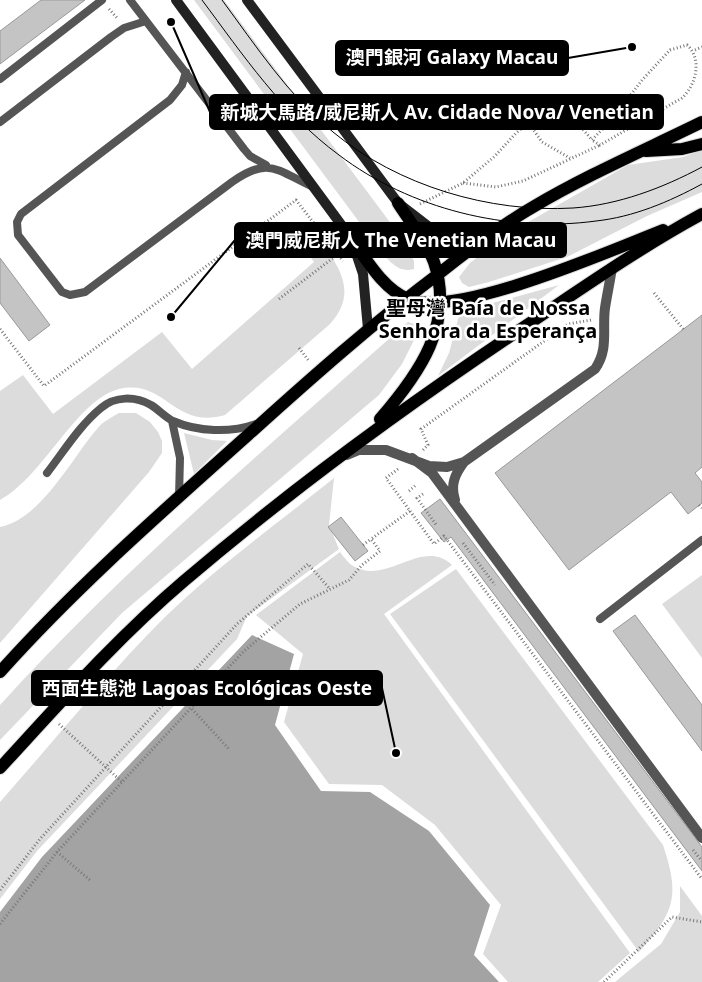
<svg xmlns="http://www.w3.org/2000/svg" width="702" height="982" font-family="'Noto Sans','Noto Sans SC',sans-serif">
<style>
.green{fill:#dcdcdc}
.water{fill:#a3a3a3}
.building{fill:#c4c4c4;stroke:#999}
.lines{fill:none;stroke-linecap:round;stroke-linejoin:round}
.primary-casing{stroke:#dbdbdb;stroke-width:14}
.path{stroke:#777;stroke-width:3;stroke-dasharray:1 2.5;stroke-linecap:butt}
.service{stroke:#555;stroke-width:8}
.minor{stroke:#555;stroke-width:10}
.secondary{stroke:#222;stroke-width:10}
.primary{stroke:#000;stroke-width:12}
.tram{stroke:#000;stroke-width:1}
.labels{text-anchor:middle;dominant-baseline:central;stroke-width:5;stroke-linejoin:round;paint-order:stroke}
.quarter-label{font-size:20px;font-weight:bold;fill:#000;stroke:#fff}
.leader{fill:none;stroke:#000;stroke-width:2}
.callout-dot{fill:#000;stroke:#fff;stroke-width:2}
.callout{fill:#000;stroke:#000;stroke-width:2}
.callout-label{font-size:19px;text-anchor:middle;font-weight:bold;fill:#fff}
</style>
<rect width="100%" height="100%" fill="#fff"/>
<path class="green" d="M194 0H224L404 241 414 261V269C400 273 392 264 383 254Z
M702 150V192L647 216 567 257 489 282 469 287 462 283 459 277 470 263 509 233 628 165 683 157Z
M307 224C330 255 364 287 330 324L225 415C174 430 165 378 119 389 77 399 44 476 0 500V391L23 375 53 414 162 332 192 369 314 262 293 234Z
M559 285 438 376 449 353 460 312Z
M408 322 414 324 418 332 402 364 379 395 122 613 0 740V705C125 567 269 446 408 322Z
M119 413H136L150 422 158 432 162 441V453L149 472 0 643V527C41 519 72 458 97 429 102 422 112 417 119 413Z
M184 433 212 440 227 441 194 474Z
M334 478 329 525 339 549 247 616 237 639 37 851 0 899V802C54 741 106 676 164 618 216 567 277 524 334 478Z
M340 552C344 557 348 563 353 566 387 586 422 537 452 565L384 614 630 953 598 982H508L483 954 501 905 435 825 382 785 329 784 284 722 303 654 256 615Z
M456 569 663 845C680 896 675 912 639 952L390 614Z
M702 575V658L662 604Z
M680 886 702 916V982H615L661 944 680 912Z"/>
<path class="water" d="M252 635 294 654 275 725 321 791 370 792 429 831 490 905 474 955 499 982H0V912L42 857Z"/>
<path class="building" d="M41 0H85L0 64V31Z
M0 258 50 325 29 341 0 303Z
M702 315V467L695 473 702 482V503L688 514 671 492 569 570 495 473Z
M440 499 702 847V871L451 537 444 542 421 513Z
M341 517 368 551 355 561 328 527Z
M635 615 702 705V751L613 631Z"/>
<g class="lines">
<g class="primary-casing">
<path id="primary" d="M646 151 682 149 702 144
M351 238C366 259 383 289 408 299 455 319 612 250 663 230
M380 419C419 374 455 324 434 262 426 241 410 222 398 203
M0 672C76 587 163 511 248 435 310 379 373 323 441 272 470 249 500 226 533 207 587 175 645 150 702 122
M0 768C59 704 117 638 184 581 293 488 408 404 527 325 584 287 641 247 702 214"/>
</g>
<path class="path" d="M109 9 118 19
M695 50 702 47
M528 122 542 142 570 158
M463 183 496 187 523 181 600 145
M420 204 463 183 495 156 516 133 537 116 552 110 569 113 592 140 612 119 643 79 670 50 687 45C702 58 697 84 682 98L600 145 592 140
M654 293 684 330
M279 299 337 255
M0 329 44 386 296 200 343 261
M299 348 309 361
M423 450 428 445 421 429 568 324 591 320
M398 469 386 478 434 544 444 536 702 879
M409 491 416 485
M423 494 417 498 437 526
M699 505 702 508
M463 543 495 585
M363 545 371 539
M192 709 229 749
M59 724 122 782
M693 850 702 861
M57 852 90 880
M0 890 40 839 237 624 308 564 329 588
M0 924 57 852 244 651 300 604 349 580 362 565 380 551 371 539 410 511
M604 982 672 917 702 922"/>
<path class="service" d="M130 0 244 149 250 156 266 165
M186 72 182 85 170 100 21 214 17 222 18 235 62 292 70 295 85 292 232 182C269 156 276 170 313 187
M0 79 102 0
M0 122 111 37 124 28 146 21
M172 421 180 458 179 497
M47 473C64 451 80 425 101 408 115 396 135 396 151 405 159 410 165 417 173 421 198 432 230 433 256 424
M600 619 702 540"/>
<path class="minor" d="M347 455 359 450H386L429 466 447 467 464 462
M412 458 432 473 702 838
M455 500C450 485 455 474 464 462L595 369C609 349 602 330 605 308 607 295 610 281 612 268"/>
<path class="secondary" d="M176 0 351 238 363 274 368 329
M247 0 398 203 433 230 467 236H488"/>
<use href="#primary" class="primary"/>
<path class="tram" d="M202 0C243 55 283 114 339 155 410 209 508 233 596 221 633 217 669 202 702 184
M222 0C256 46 288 95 333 132 398 186 490 213 573 208 618 205 663 188 702 167"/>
</g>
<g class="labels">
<g class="quarter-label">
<text x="488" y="307">聖母灣 Baía de Nossa<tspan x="488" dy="23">Senhora da Esperança</tspan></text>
</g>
</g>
<path class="leader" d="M632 47L568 58M171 22L210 112M171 317L235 240M396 753L382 688"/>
<g class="callout-dot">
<circle cx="632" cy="47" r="5"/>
<circle cx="171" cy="22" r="5"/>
<circle cx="171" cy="317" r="5"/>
<circle cx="396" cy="753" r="5"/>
</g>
<g class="callout">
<rect x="336" y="41" width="232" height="34" rx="5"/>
<rect x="210" y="95" width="453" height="34" rx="5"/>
<rect x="235" y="223" width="331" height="34" rx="5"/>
<rect x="32" y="671" width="350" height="34" rx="5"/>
</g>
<g class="callout-label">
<text x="452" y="64">澳門銀河 Galaxy Macau</text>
<text x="437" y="119">新城大馬路/威尼斯人 Av. Cidade Nova/ Venetian</text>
<text x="401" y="247">澳門威尼斯人 The Venetian Macau</text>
<text x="207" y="695">西面生態池 Lagoas Ecológicas Oeste</text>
</g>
</svg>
